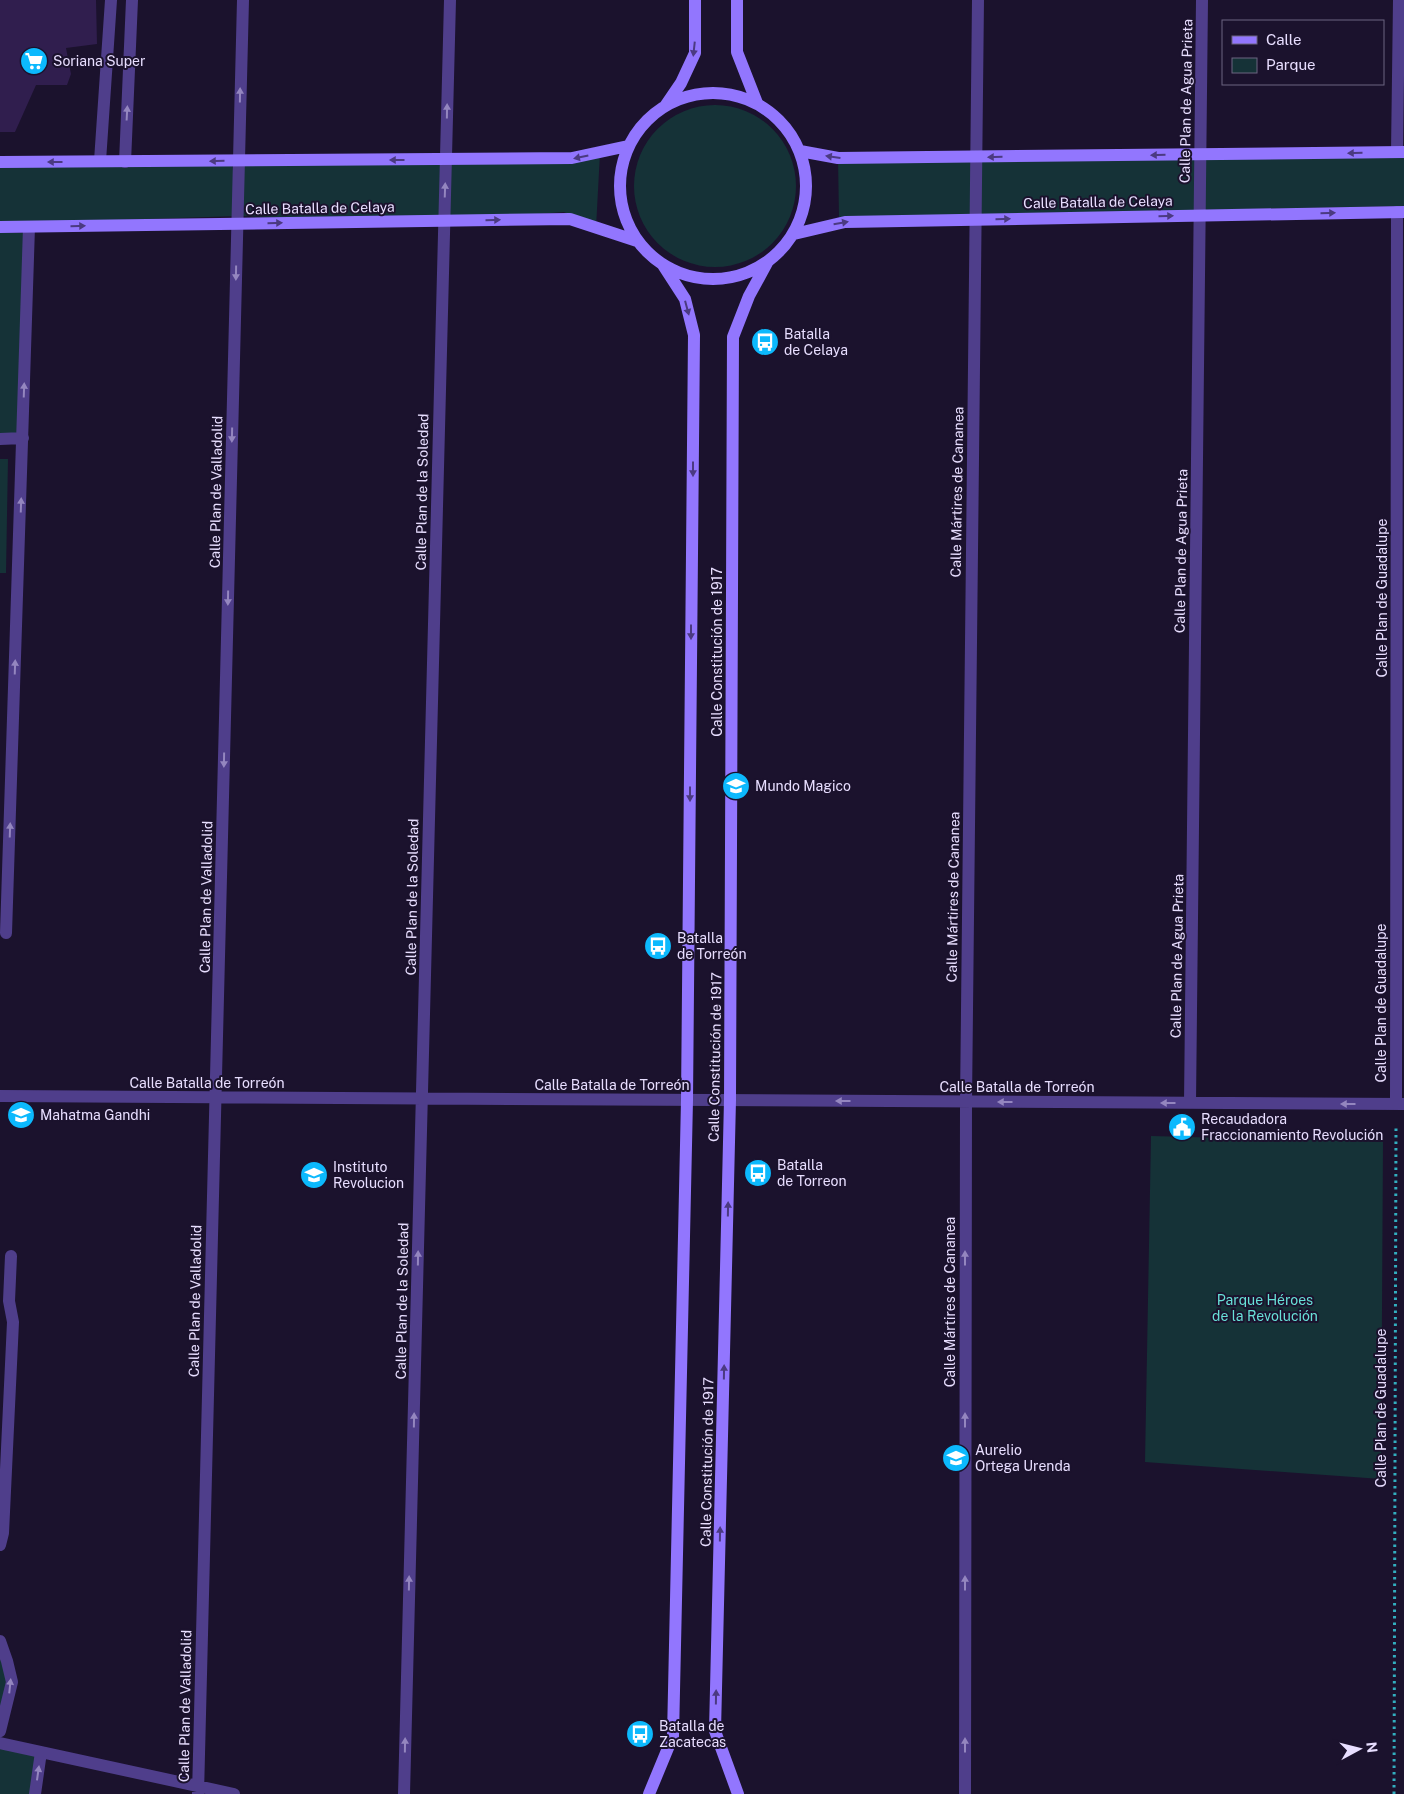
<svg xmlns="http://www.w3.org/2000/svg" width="1404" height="1794" font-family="'Public Sans',sans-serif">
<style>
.green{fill:#153237}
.building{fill:#301e4e}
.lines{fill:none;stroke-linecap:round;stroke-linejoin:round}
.path{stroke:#32aebf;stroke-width:3;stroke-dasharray:2.5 4;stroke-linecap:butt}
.lane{stroke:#4f3e8b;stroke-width:12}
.street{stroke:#4f3e8b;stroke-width:12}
.secondary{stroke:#9276fe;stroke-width:12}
.oneway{fill:#4b3a81}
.oneway2{fill:#9486bf}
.labels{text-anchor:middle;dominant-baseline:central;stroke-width:4;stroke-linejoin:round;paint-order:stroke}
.poi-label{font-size:14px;fill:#e8deff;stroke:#1b122d;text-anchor:start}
.street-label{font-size:14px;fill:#e8deff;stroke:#1b122d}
.park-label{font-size:14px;fill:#68e1d8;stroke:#1b122d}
</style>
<rect width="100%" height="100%" fill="#1b122d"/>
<path class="green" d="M634 186a81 81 0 1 1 162 0a81 81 0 1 1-162 0Z
M1404 152V206L839 217 838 158Z
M600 153 596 228 564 212 444 221 238 216 0 224V164L232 161 237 210 239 161Z
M0 233H29L23 438 0 436Z
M0 459H8L6 573H0Z
M1151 1136 1383 1142 1381 1479 1145 1462Z
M0 1642 12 1682 0 1731Z
M0 1743 41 1752 35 1794H0Z"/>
<path class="building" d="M0 0H96L97 44 66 48 71 74 67 85H36L15 132H0Z"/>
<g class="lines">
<path class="path" d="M1394 1794 1396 1125"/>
<path class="lane" d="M100 161 111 0
M125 162 132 0"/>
<path class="street" d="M1397 152 1399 0
M0 439 23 438
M6 933 29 227
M0 1096 1404 1104
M1190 1103 1202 0
M1396 1104 1397 212
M0 1545 3 1533 13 1322 9 1301 11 1256
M0 1641 7 1661 12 1682 0 1731
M0 1743 234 1794
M35 1794 41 1752
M198 1794 243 0
M404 1794 450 0
M965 1794 966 1102 978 0"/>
<path class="secondary" d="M737 0V52L757 103
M620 186a93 93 0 1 1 186 0a93 93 0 1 1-186 0Z
M666 105 681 83 695 53V0
M800 151 838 158 1404 152
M0 162 572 158 628 146
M0 227 570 219 637 241
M794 234 845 222 1404 212
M649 1794 673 1736 687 1100 694 335 685 299 663 265
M738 1794 715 1731 730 1100 733 337 749 296 767 263"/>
</g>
<defs><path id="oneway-solid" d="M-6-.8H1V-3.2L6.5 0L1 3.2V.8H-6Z" transform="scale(1.25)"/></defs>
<g class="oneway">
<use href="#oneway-solid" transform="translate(694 49) rotate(96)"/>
<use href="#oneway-solid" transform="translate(1355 153) rotate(179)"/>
<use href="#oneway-solid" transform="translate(1158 155) rotate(179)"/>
<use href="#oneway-solid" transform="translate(581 157) rotate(168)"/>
<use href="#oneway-solid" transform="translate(833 157) rotate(-172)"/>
<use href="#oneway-solid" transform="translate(995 157) rotate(179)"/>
<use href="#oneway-solid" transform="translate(397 160) rotate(180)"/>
<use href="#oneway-solid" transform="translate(217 161) rotate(179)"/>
<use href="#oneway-solid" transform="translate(55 162) rotate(180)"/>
<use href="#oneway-solid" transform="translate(1328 213) rotate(-1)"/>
<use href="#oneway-solid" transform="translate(1166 216) rotate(-1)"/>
<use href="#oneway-solid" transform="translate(1003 219) rotate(-1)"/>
<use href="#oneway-solid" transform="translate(493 220) rotate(-1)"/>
<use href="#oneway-solid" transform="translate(275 223) rotate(-1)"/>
<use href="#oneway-solid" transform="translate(841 223) rotate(-10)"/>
<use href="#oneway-solid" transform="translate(78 226) rotate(-1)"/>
<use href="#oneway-solid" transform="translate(687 308) rotate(75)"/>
<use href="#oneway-solid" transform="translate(693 469) rotate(90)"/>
<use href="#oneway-solid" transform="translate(691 632) rotate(90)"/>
<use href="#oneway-solid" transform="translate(690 794) rotate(90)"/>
<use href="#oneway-solid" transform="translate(728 1209) rotate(-89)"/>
<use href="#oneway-solid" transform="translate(724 1372) rotate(-89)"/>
<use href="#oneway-solid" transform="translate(720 1534) rotate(-89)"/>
<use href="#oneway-solid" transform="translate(716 1697) rotate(-89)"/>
</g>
<g class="oneway2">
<use href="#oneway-solid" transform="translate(240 95) rotate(-89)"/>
<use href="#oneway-solid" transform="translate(447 111) rotate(-89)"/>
<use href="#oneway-solid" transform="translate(127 113) rotate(-87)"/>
<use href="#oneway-solid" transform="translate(445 190) rotate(-88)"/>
<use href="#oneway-solid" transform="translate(236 273) rotate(91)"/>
<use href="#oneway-solid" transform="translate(24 390) rotate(-88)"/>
<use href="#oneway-solid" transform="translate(232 435) rotate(91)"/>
<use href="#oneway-solid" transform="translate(21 505) rotate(-88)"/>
<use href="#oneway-solid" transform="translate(228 598) rotate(91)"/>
<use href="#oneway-solid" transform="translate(15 667) rotate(-88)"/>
<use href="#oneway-solid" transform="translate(224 760) rotate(91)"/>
<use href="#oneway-solid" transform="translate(10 830) rotate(-88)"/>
<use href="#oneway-solid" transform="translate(843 1101) rotate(-180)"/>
<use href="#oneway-solid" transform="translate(1005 1102) rotate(-180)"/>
<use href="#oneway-solid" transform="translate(1168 1103) rotate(-180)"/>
<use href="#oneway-solid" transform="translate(1348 1104) rotate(-180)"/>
<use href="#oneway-solid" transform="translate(418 1258) rotate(-89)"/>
<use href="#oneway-solid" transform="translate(965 1258) rotate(-90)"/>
<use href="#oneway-solid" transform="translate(414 1420) rotate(-89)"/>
<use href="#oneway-solid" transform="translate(965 1420) rotate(-90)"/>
<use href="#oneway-solid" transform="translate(409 1583) rotate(-89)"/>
<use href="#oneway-solid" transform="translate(965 1583) rotate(-90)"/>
<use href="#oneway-solid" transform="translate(10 1686) rotate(-84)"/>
<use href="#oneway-solid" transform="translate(405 1745) rotate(-89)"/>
<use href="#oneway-solid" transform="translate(965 1745) rotate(-90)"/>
<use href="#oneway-solid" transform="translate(38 1773) rotate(-82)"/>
</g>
<defs>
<g id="supermarket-disc" transform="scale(1.4375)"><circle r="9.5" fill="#0cb9fd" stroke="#1b122d"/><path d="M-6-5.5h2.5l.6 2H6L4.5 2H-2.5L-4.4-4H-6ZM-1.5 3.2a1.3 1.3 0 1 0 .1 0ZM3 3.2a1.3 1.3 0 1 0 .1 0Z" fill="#fff"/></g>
<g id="bus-disc" transform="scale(1.4375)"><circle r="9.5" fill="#0cb9fd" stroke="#1b122d"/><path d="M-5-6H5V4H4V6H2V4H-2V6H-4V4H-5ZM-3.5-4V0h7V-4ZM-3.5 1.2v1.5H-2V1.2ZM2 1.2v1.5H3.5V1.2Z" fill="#fff"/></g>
<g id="school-disc" transform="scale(1.4375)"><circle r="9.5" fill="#0cb9fd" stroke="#1b122d"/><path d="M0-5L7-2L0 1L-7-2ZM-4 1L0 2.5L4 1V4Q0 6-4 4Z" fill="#fff"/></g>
<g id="civic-disc" transform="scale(1.4375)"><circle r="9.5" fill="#0cb9fd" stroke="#1b122d"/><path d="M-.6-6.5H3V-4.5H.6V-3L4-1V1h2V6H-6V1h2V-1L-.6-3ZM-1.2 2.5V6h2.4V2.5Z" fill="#fff"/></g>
</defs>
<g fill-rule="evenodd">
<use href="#supermarket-disc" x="34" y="61"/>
<use href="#bus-disc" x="765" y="342"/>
<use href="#school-disc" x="736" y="786"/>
<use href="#bus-disc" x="658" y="946"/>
<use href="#school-disc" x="21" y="1115"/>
<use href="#civic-disc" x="1182" y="1127"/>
<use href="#bus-disc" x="758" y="1173"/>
<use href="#school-disc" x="314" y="1175"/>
<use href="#school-disc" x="956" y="1458"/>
<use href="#bus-disc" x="640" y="1734"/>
</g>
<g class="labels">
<g class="poi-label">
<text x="53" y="61">Soriana Super</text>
<text x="784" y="334">Batalla<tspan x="784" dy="16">de Celaya</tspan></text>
<text x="755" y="786">Mundo Magico</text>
<text x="677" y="938">Batalla<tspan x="677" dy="16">de Torreón</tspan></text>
<text x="40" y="1115">Mahatma Gandhi</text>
<text x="1201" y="1119">Recaudadora<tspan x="1201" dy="16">Fraccionamiento Revolución</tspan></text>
<text x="777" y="1165">Batalla<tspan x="777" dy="16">de Torreon</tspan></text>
<text x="333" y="1167">Instituto<tspan x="333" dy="16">Revolucion</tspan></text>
<text x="975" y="1450">Aurelio<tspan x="975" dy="16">Ortega Urenda</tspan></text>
<text x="659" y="1726">Batalla de<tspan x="659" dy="16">Zacatecas</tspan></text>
</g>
<g class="street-label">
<text transform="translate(1186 101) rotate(-89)">Calle Plan de Agua Prieta</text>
<text transform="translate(1098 202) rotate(-1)">Calle Batalla de Celaya</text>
<text transform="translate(320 208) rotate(-1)">Calle Batalla de Celaya</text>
<text transform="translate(216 492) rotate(-89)">Calle Plan de Valladolid</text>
<text transform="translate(422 492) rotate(-89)">Calle Plan de la Soledad</text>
<text transform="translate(957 492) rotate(-89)">Calle Mártires de Cananea</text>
<text transform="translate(1181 551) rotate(-89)">Calle Plan de Agua Prieta</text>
<text transform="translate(1382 598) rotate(-90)">Calle Plan de Guadalupe</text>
<text transform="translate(717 652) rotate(-90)">Calle Constitución de 1917</text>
<text transform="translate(206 897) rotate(-89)">Calle Plan de Valladolid</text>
<text transform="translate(412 897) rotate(-89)">Calle Plan de la Soledad</text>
<text transform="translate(953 897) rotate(-89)">Calle Mártires de Cananea</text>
<text transform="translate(1177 956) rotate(-89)">Calle Plan de Agua Prieta</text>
<text transform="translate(1381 1003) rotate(-90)">Calle Plan de Guadalupe</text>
<text transform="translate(715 1057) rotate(-89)">Calle Constitución de 1917</text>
<text x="207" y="1083">Calle Batalla de Torreón</text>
<text x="612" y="1085">Calle Batalla de Torreón</text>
<text x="1017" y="1087">Calle Batalla de Torreón</text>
<text transform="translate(195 1301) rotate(-89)">Calle Plan de Valladolid</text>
<text transform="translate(402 1301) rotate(-89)">Calle Plan de la Soledad</text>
<text transform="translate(950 1302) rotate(-90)">Calle Mártires de Cananea</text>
<text transform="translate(1381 1408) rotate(-90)">Calle Plan de Guadalupe</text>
<text transform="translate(707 1462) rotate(-89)">Calle Constitución de 1917</text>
<text transform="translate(185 1706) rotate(-89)">Calle Plan de Valladolid</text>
</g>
<g class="park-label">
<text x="1265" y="1300">Parque Héroes<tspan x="1265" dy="16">de la Revolución</tspan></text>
</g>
</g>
<rect x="1222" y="20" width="162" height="65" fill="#1b122d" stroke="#6d6481"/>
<rect x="1232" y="36" width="25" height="8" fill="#9276fe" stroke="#6d6481"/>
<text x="1266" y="45" font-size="15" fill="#e8deff">Calle</text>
<rect x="1232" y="58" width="25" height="15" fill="#153237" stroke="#6d6481"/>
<text x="1266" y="70" font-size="15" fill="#e8deff">Parque</text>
<g transform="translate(1359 1749) rotate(83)" stroke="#1b122d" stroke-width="4" paint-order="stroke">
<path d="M0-4L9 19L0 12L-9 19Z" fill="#e8deff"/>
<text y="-8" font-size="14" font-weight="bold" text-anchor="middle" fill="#e8deff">N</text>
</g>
</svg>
